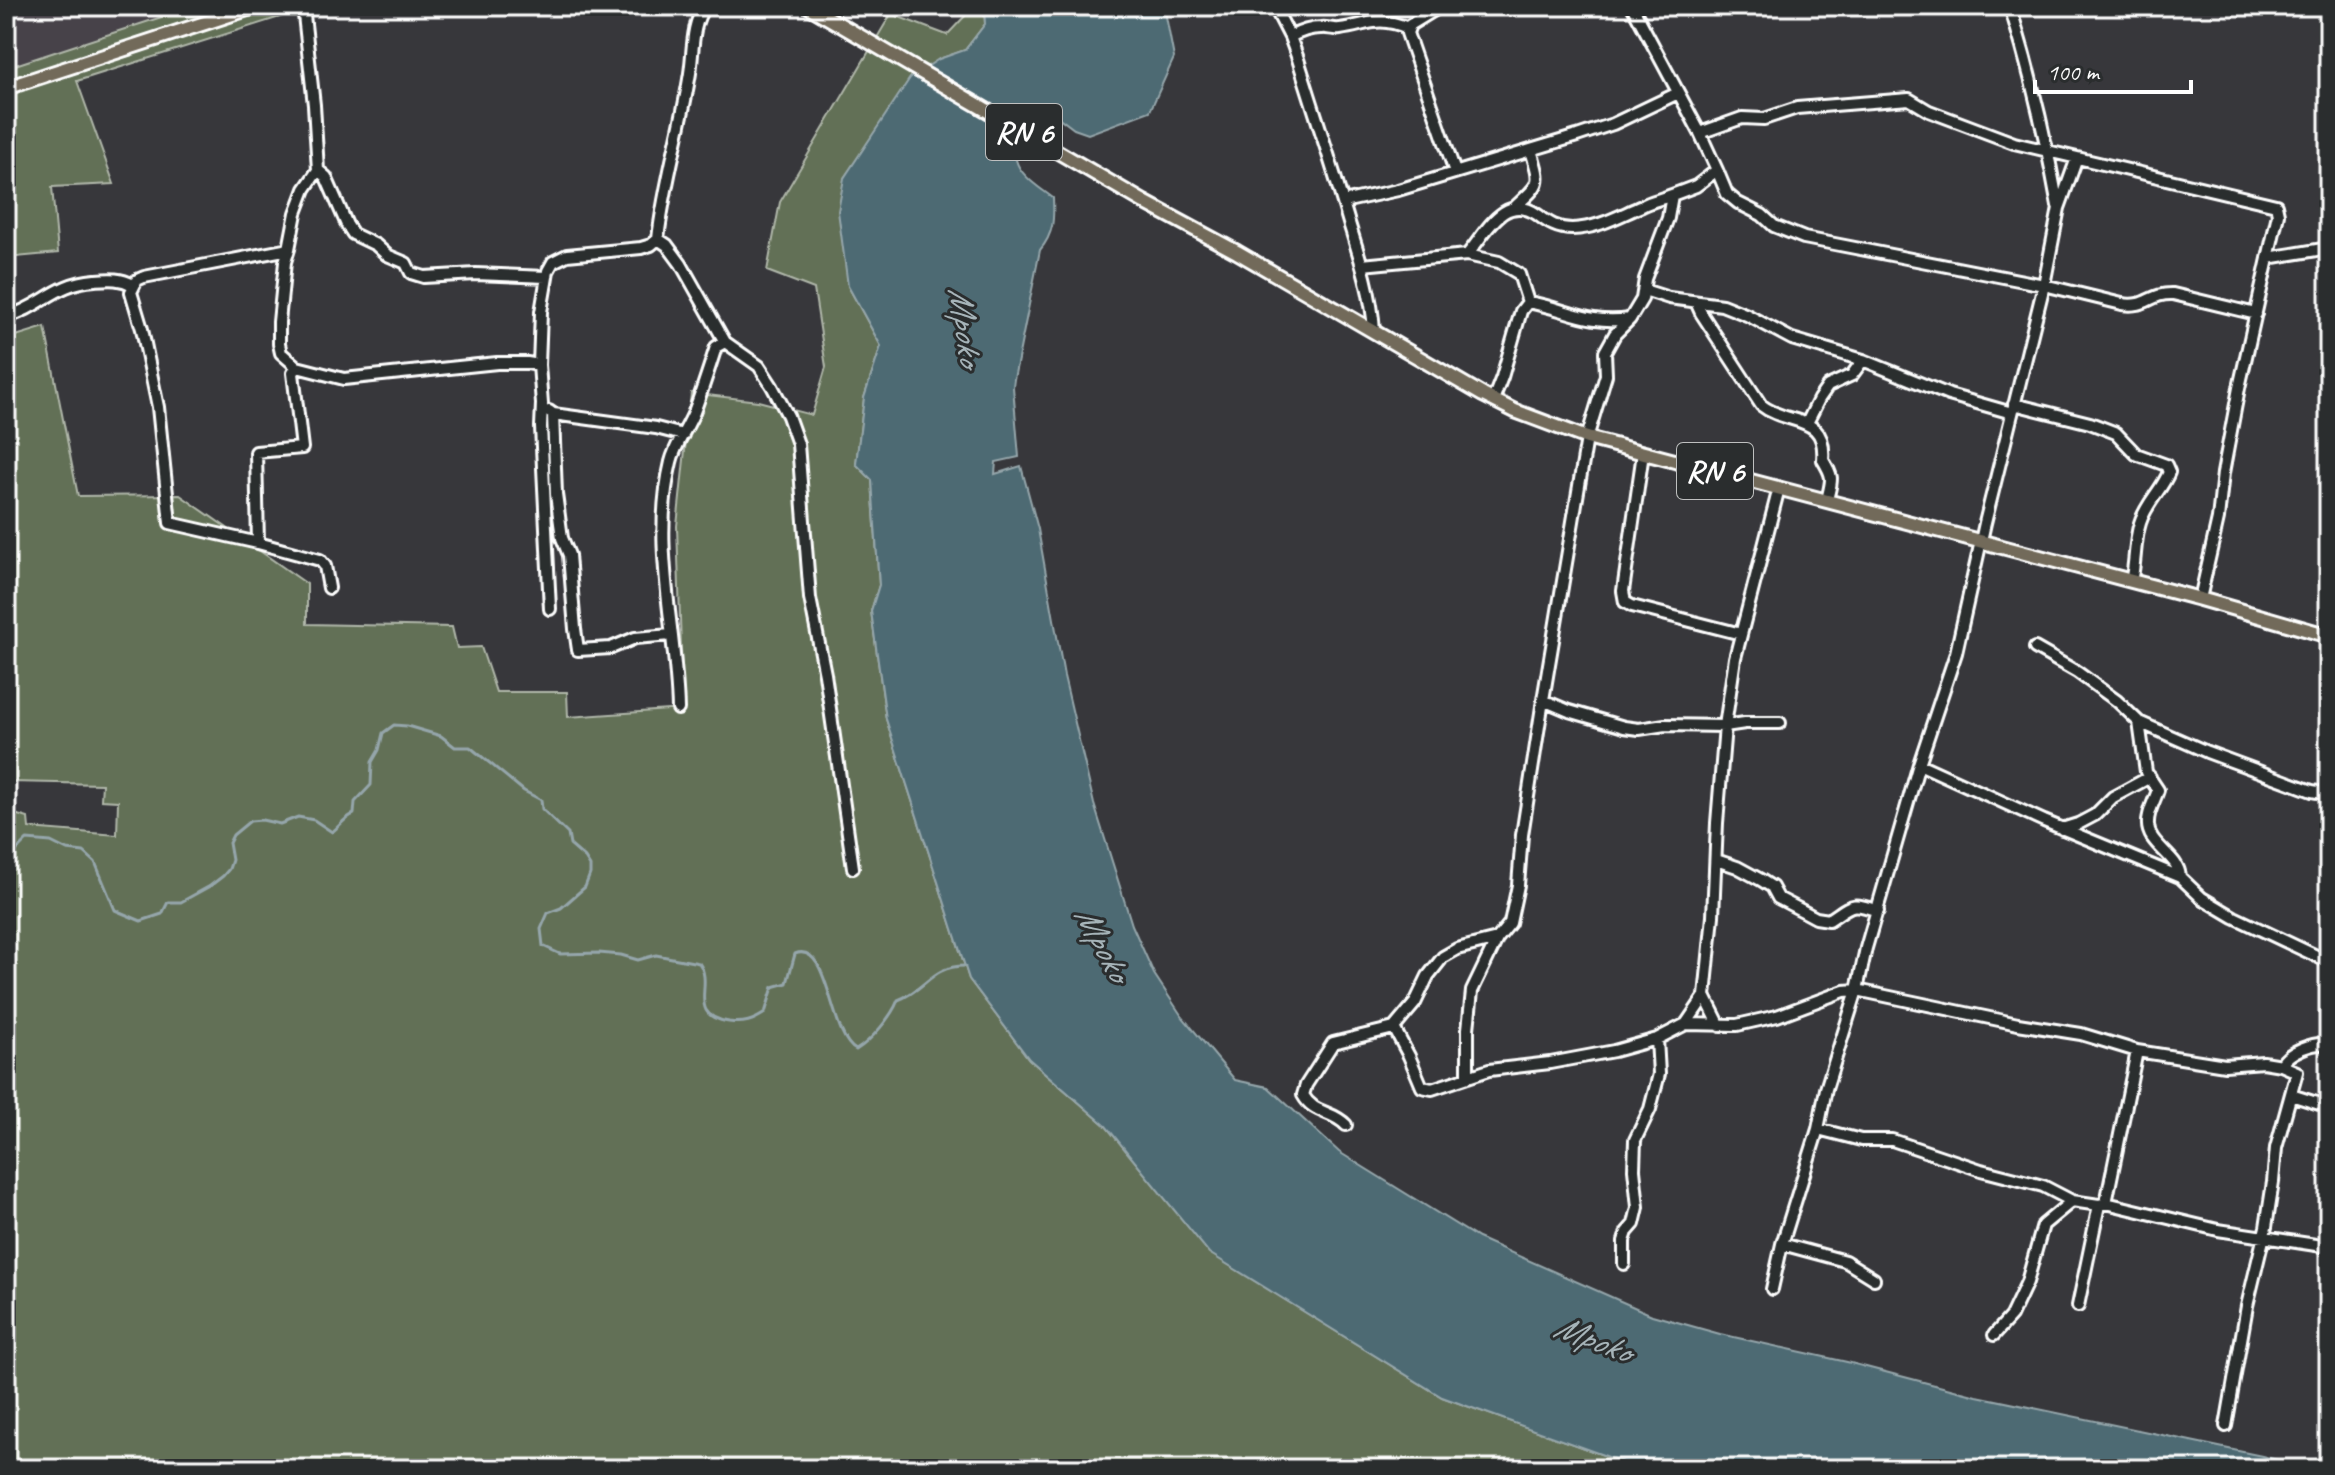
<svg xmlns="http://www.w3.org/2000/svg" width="2335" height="1475" font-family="Caveat,sans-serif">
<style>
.built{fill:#47434a}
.green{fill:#626f56;stroke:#b0b7aa;stroke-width:2;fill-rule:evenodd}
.water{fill:#4e6a73;stroke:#95a6ab;stroke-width:2}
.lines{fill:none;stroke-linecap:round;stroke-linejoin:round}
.stream{stroke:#95a6ab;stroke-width:3}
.minor-casing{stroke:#fff;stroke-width:16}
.major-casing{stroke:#fff;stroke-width:18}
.minor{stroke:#2a2d2e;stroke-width:10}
.major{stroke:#726b5a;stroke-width:12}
.labels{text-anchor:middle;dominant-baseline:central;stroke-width:6;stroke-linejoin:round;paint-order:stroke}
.shield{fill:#2a2d2e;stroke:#bfc0c0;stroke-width:2}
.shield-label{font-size:32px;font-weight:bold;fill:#fff}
.water-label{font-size:36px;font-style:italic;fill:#a6b4b9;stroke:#2a2d2e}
</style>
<rect width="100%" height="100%" fill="#37373b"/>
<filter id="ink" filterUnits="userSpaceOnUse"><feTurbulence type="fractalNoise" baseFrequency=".0125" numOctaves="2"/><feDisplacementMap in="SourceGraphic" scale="16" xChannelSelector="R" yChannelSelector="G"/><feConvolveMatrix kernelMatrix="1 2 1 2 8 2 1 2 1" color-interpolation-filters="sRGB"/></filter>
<g filter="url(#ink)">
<path class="built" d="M6 6H195L6 68Z"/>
<path class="green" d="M195 6H315L77 81 114 184 52 187 58 253 6 258V68Z
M965 6H984L985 24 965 50 939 59 865 148 844 178 848 286 881 346 864 398 856 464 872 480 879 585 871 611 886 719 969 979 1029 1059 1106 1126 1210 1253 1442 1397 1642 1469H6V339L45 327 78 496 180 495 307 584V624L452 627 457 648 481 647 496 692H567L568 717 683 709 677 526 691 393 758 401 812 415 826 367 814 289 767 271 780 202 891 14 947 35 965 16ZM10 782 102 784 101 800 118 801 117 835 29 828 28 818 11 813Z"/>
<path class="water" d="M984 6H1158L1165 11 1174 58 1150 111 1088 134 1074 129 1050 111C1034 118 1031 120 1022 134 1002 165 1031 181 1053 198 1054 219 1054 233 1040 250L1014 379 1013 387 1019 457 996 462 995 474 1021 466 1038 529 1064 676 1094 804 1132 925 1154 974 1181 1015 1235 1080 1268 1087 1339 1152 1478 1238 1652 1315 1720 1334 1847 1362 1977 1396 2262 1456 2312 1469H1642L1442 1397 1209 1253 1106 1126 1029 1059 969 979 886 719 871 611 879 585 872 480 856 464 864 398 881 346 848 286 838 211 844 178 910 78 939 59 965 50 985 24Z"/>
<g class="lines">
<path class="stream" d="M6 861 27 840 51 842 67 850 84 852 95 862 115 910 141 921 162 914 168 902H181L210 886 223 876 229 869 232 860 229 843 233 835 250 821 262 820 280 824 298 817 314 820 332 832C340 826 344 818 354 814L355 802 371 785 372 762 379 750 383 733 394 725 407 726 441 736 455 747H470L524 791 541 800 542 809 568 834 570 845 585 858 590 866V874L585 887 561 908 548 913 541 929 543 946 560 954 599 953 621 955 638 960 656 955 699 963C715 985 685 1015 729 1022 744 1024 753 1021 765 1013L773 987 787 983 795 954C830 940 829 1036 856 1050 871 1041 892 1016 898 1000 927 989 931 966 965 966"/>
<g class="minor-casing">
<path id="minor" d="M303 6 314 105 318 170 305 189 296 213 289 249 285 262 279 322V344L281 353 297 367 344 379 497 363H527L539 365
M1274 6 1290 37 1298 59C1315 114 1333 168 1349 223 1360 258 1372 295 1374 331
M1441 6 1410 25 1407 33 1455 172
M2010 6C2030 72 2046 138 2058 206
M1290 37C1299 32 1310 28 1321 28 1327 27 1333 30 1340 29 1369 25 1376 15 1408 28
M1700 133 1742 118 1764 119 1797 108 1909 99 1929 111 2014 143 2276 205 2278 214 2239 388 2223 473 2218 519 2200 599
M318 170 326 177 347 225 353 234 376 245 387 255 406 263 411 273 424 277 476 274 546 277
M1717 170 1727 194 1738 203 1762 215 1774 226 1804 238 2044 285 2122 304C2148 308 2149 293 2173 294L2256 314
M1343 202 1398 190 1577 136 1613 124 1678 93
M1516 206C1542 182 1541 184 1531 150
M658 239 667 245 681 264 725 342 759 366 772 386 788 416 798 444 810 598 825 674 853 868
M289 249 144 277 137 280 131 292 142 329 158 407 170 523 258 543 320 560 325 566 329 588
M1467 255 1499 262 1519 274 1528 302C1568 309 1587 325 1630 319
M2268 258 2329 248
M1362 265 1467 255C1486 233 1504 191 1538 215 1548 223 1558 229 1572 229 1599 228 1618 216 1642 206 1651 201 1662 199 1672 195
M1644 290 1669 298 1722 305 1747 315 1792 339 1863 360 1949 395 2012 413
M1696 302 1701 313 1761 405C1788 427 1827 412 1823 460 1834 478 1832 479 1827 500
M6 317C42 307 55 283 95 280 110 279 120 278 133 285
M1493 400 1502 377 1521 311 1528 302
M2014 404 2090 423 2116 433 2136 454 2166 465 2169 472C2162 490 2146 503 2140 523 2134 542 2136 562 2131 581
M549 411 553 414 656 428 683 435
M553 414 556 494 562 538 569 555 575 629 578 650 611 648 635 638 671 635
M1807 423 1819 399 1828 386 1852 375 1863 360
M1643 453 1623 591 1625 602 1632 606 1741 634
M258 543 256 452 302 448 293 373 297 367
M550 609 541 427 542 404 539 365 541 312 548 271 553 262 567 255 641 248 651 245 658 239C664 185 680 133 689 79 694 55 690 26 705 6
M2035 648 2077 672 2117 701 2139 722 2146 772 2158 790C2155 800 2148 811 2148 822 2146 845 2179 855 2180 877
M1543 700 1569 711 1624 727 1639 729 1665 725 1725 726 1745 723H1780
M678 709C676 627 651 544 671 462 675 445 687 429 694 412 702 391 709 369 716 347L725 342
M2139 722 2207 752 2312 791 2329 794
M1919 764 2044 821 2180 877 2202 898 2234 917 2329 962
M2062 829 2078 824 2095 815 2113 797 2150 777
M1716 860 1737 867 1761 880 1772 887 1778 898 1803 911 1816 918 1829 920C1852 905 1850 901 1878 911
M1686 1024 1705 996
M1720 1026 1705 996 1713 916 1717 823 1725 726 1735 658 1779 488
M1394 1028 1409 1056 1422 1087 1432 1089 1489 1070 1550 1063 1614 1051 1657 1039 1686 1024 1737 1025 1777 1016 1844 991 1857 990 2018 1024 2081 1034 2137 1051 2225 1065 2263 1062 2281 1065 2297 1072 2276 1148 2273 1182 2266 1227 2247 1306 2226 1426
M2281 1065C2289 1051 2313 1042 2329 1044
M1468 1077V1029L1472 991 1497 939
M2291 1095 2329 1107
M1346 1125C1332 1110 1314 1115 1303 1095L1306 1085 1333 1043 1394 1028 1415 1003 1428 976 1443 957 1457 949 1497 939 1510 923 1518 885 1522 835 1543 700 1587 438 1606 375 1605 352 1615 334 1630 319 1642 299 1645 279 1668 218 1672 195 1696 186 1717 170 1700 133 1632 6
M1818 1129 1861 1140H1892L1981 1170 2043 1186 2072 1201 2099 1205 2106 1203 2218 1230 2329 1247
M2106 1203 2137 1051
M1782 1244 1845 1261 1874 1279
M1624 1264V1241L1627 1232 1634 1224 1638 1207 1634 1169 1635 1140 1650 1109 1659 1074 1657 1039
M1772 1289 1782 1244 1818 1129 1826 1089 1857 990 1866 948 1919 764 1956 653 1985 523 2044 285 2059 208 2077 158
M2078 1306 2099 1205
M1994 1335 2011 1316 2027 1282 2043 1225 2072 1201"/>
</g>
<g class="major-casing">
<path id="major" d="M808 6 1144 202 1237 252 1483 395 1515 411 1587 438 2200 599 2329 636
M6 88 257 6"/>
</g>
<use href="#minor" class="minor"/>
<use href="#major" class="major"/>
</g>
</g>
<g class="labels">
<g class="shield">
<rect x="986" y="104" width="76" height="56" rx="6"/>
<rect x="1677" y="443" width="76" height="56" rx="6"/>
</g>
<g class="shield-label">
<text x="1024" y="132">RN 6</text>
<text x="1715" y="471">RN 6</text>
</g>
<g class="water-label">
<text transform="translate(966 326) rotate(82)">Mpoko</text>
<text transform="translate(1103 943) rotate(62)">Mpoko</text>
<text transform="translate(1593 1338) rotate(21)">Mpoko</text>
</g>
</g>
<rect width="2335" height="1475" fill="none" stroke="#2a2d2e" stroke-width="32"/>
<rect x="16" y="16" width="2303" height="1443" fill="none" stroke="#fff" stroke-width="3" filter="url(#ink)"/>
<path d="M2035 80v12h156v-12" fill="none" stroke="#ffffff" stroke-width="4"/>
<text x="2047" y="80" font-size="24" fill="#ffffff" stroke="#2a2d2e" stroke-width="6" paint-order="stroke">100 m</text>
</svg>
